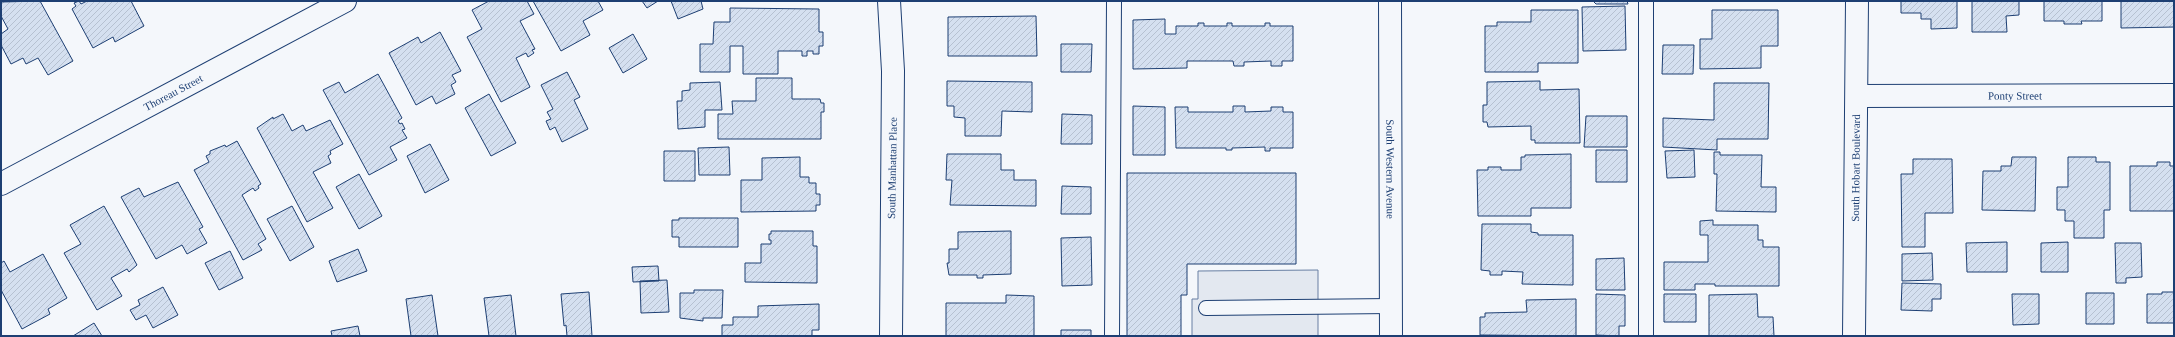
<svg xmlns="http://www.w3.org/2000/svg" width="2175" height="337" font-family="Georgia,serif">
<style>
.parking{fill:#e3e8f0;stroke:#687fa3}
.building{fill:url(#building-hatch);stroke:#1d3f73}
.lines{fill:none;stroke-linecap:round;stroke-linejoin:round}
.lane-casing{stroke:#1d3f73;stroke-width:16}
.street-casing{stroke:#1d3f73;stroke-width:24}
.primary-casing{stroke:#1d3f73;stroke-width:24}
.lane{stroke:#f4f7fb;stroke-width:14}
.street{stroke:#f4f7fb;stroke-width:22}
.primary{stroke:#f4f7fb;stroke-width:22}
.labels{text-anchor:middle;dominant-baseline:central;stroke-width:3;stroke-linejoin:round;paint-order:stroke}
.street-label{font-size:11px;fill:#1d3f73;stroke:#f4f7fb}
</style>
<defs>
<pattern id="building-hatch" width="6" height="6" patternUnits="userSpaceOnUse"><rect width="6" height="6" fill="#d5e0f0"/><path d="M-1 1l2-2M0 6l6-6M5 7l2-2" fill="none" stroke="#b6c1d1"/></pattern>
</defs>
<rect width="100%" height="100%" fill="#f4f7fb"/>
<path class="parking" d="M1318 270V336H1192V299H1198V271Z"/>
<path class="building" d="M40 1 73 61 48 75 38 58 26 64 23 58 11 64 1 45V34L8 29 1 16V2Z
M79 1 81 4 87 1H131L144 26 115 42 113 37 93 48 72 9 76 6 74 3Z
M489 1H527L534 14 520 21 535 49 532 50 534 53 528 57 526 53 516 58 530 87 501 102 467 37 482 29 472 10Z
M533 1H598L603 10 583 21 590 35 561 51Z
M642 1H658L647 8Z
M671 1H701L703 9 678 19Z
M1593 1H1627L1628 4H1596Z
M1901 1H1957V28L1931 29V19H1921V13H1901Z
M1972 1H2019V15L2006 16 2007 32H1972Z
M2044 1H2102V21H2081L2082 24H2064V21H2044Z
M2121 1H2174V27L2121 28Z
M1625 6 1626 50 1583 51 1582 7Z
M730 8 819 9V32H823V46H819V54H813V51H807V56H802V51H778V74H743V46H730V72H700V44H713L714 22H730Z
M1531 10H1578V63H1538V72H1485V26H1497V22H1531Z
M1712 10H1778V46H1761V68L1700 69V39H1712Z
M1036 16 1037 56H948V17Z
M1165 19V34H1176V26H1198V23H1204V26H1227V23H1232V26H1265V23H1270V26H1293V61H1282V66H1271V61L1244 62V66H1234L1233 61H1187V68L1133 69V20Z
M440 32 461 71 452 75 456 82 451 85 455 94 436 104 432 96 416 105 389 53 418 37 421 43Z
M633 34 647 59 623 73 609 48Z
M1061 44H1092L1091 72H1061Z
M1663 45H1694L1693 74H1662Z
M567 72 580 97 574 100 588 129 562 142 555 127 550 130 546 121 551 119 547 112 553 109 541 85Z
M378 74 402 118 398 121 400 124 402 123 405 129 402 130 407 138 390 147 397 160 369 175 323 90 339 82 345 93Z
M756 78H792V99H820L821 103H824V112H821V139H718V114H733L732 101H756Z
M947 81 1032 82V112L1002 111 1001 136H965V118L954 117V106H947Z
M1540 81V90L1579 89 1580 143H1535V140H1531V126L1488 127 1487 122H1483V105H1487V82Z
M720 82 722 110H705V127L678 129 677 101H682V91L690 90V83Z
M1714 83H1769L1768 139H1717V150L1663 147V118L1714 120Z
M489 94 516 143 491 156 465 108Z
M1133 106 1165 107V155H1133Z
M1233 106H1245V112L1271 111V107H1283V112H1293V148H1270V151H1265V147L1232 148V150H1226V148H1176L1175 107H1188V112H1233Z
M283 114 292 131 303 125 306 131 330 120 343 144 330 151 331 154 328 156 331 163 313 172 333 208 307 222 257 128 273 117V119Z
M1062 114 1092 115V144H1061Z
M1586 116H1627V147H1584Z
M237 141 261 184 258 186 259 188 255 191 253 188 242 195 266 239 258 244 262 250 243 260 194 170 209 162 206 156 210 154V151L225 145 226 147Z
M430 144 449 180 425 193 407 156Z
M729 147 730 175H699L698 148Z
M1596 150H1627V182H1596Z
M1694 150 1695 177 1667 178 1665 151Z
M664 151H695V181H664Z
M1714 152H1720V155H1762L1761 187H1776V212L1716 211 1717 174H1714Z
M947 154H1001V170H1014V180H1036V206L950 205 952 180H946Z
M1571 154V208H1531V216H1478L1477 170H1488V167H1501V170H1521V157H1525V155Z
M800 157V177H809V183H816V194H820V205H816V211L741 212V180H762V158Z
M2012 157H2036L2035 211 1982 210 1983 171H2001V166H2011Z
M2068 157H2096V162H2110V210H2104V238H2074V221H2065V210H2057V187H2068Z
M1913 159H1952L1953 213H1925V247H1902L1901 174H1913Z
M2157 162H2170V166H2174V211H2130V166H2157Z
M1127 173H1296V264H1187V295H1181V336H1127Z
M359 174 382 216 359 229 336 187Z
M178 182 203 227 199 229 207 243 187 254 182 245 156 259 121 197 139 188 144 197Z
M1062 186 1091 187V214H1061Z
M104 206 137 265 129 272 127 269 111 278 122 296 97 310 64 253 81 244 70 225Z
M292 206 314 247 290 261 267 219Z
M679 218H738V247H679V237H672V220H679Z
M1713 220V225H1758V240H1763V247H1779V286H1715V284H1695V290H1664V262H1708V235H1700V221Z
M1482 224H1531V232L1538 233V235H1573V285L1522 284 1523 272 1502 271V275H1490V271L1481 270Z
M771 231H813V246H817V283L745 282V263H761V244H771V240H769V234H771Z
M1011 231V274L983 275V278H977V275H949L947 263H949V249H958V232Z
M1091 237 1092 285 1062 286 1061 238Z
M2007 242V272H1967L1966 243Z
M2068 242V272H2041V243Z
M2115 243H2141L2142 277 2126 278V283H2116Z
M358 249 367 271 337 282 329 261Z
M230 251 243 278 219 290 205 263Z
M1932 253 1933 280 1902 281V254Z
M43 254 67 298 48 309 50 314 22 329 1 290V263L4 261 10 272Z
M1624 258 1625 290H1596V259Z
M658 266 659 281 633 282 632 267Z
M667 280 669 312 641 313 640 281Z
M1902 283 1941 284V299H1932V311L1901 310Z
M163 287 178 315 153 328 146 315 136 320 130 310 140 305 138 300Z
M694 290H723L722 318H703V321L680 318V293H694Z
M589 292 592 336H567L566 325 564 326 561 294Z
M2162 292H2174V323H2147V294H2162Z
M2086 293H2114V324H2086Z
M1596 294 1625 295V326H1619V336L1596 335Z
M1664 294H1696V322H1664Z
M1757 294 1758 317H1773L1774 336H1709V295Z
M2012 294H2039V324L2013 325Z
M432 295 438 336H411L406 299Z
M511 295 516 336H489L484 298Z
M1006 295 1034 296V336H946V303H1006Z
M1576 299V336L1480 335V317H1485V313L1527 312 1526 300Z
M819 304V330H812V336H722V325H733V317H758V306Z
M94 323 102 336H73Z
M358 326 360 336H332L331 331Z
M1061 330H1091V336H1061Z"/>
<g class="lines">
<g class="lane-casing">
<path id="lane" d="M1646 1V336
M1206 308 1391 306
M1112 336 1114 1"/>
</g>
<g class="street-casing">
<g id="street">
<path d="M889 1 893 71 891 336"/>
<path id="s1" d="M1857 96 2174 95"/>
<path id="s2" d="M1 184 345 1"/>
<path id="s3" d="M1854 336 1857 1"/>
</g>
</g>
<g class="primary-casing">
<g id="primary">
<path id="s4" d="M1390 1 1391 336"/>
</g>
</g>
<use href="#lane" class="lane"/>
<use href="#street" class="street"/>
<use href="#primary" class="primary"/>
</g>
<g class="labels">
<g class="street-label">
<text stroke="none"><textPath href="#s2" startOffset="195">Thoreau Street</textPath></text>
<text stroke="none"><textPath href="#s1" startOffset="158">Ponty Street</textPath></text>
<text transform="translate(892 168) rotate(-89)">South Manhattan Place</text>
<text stroke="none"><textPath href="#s4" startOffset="168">South Western Avenue</textPath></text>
<text stroke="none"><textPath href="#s3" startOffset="168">South Hobart Boulevard</textPath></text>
</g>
</g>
<rect width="2175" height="337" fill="none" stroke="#1d3f73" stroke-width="4"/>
</svg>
